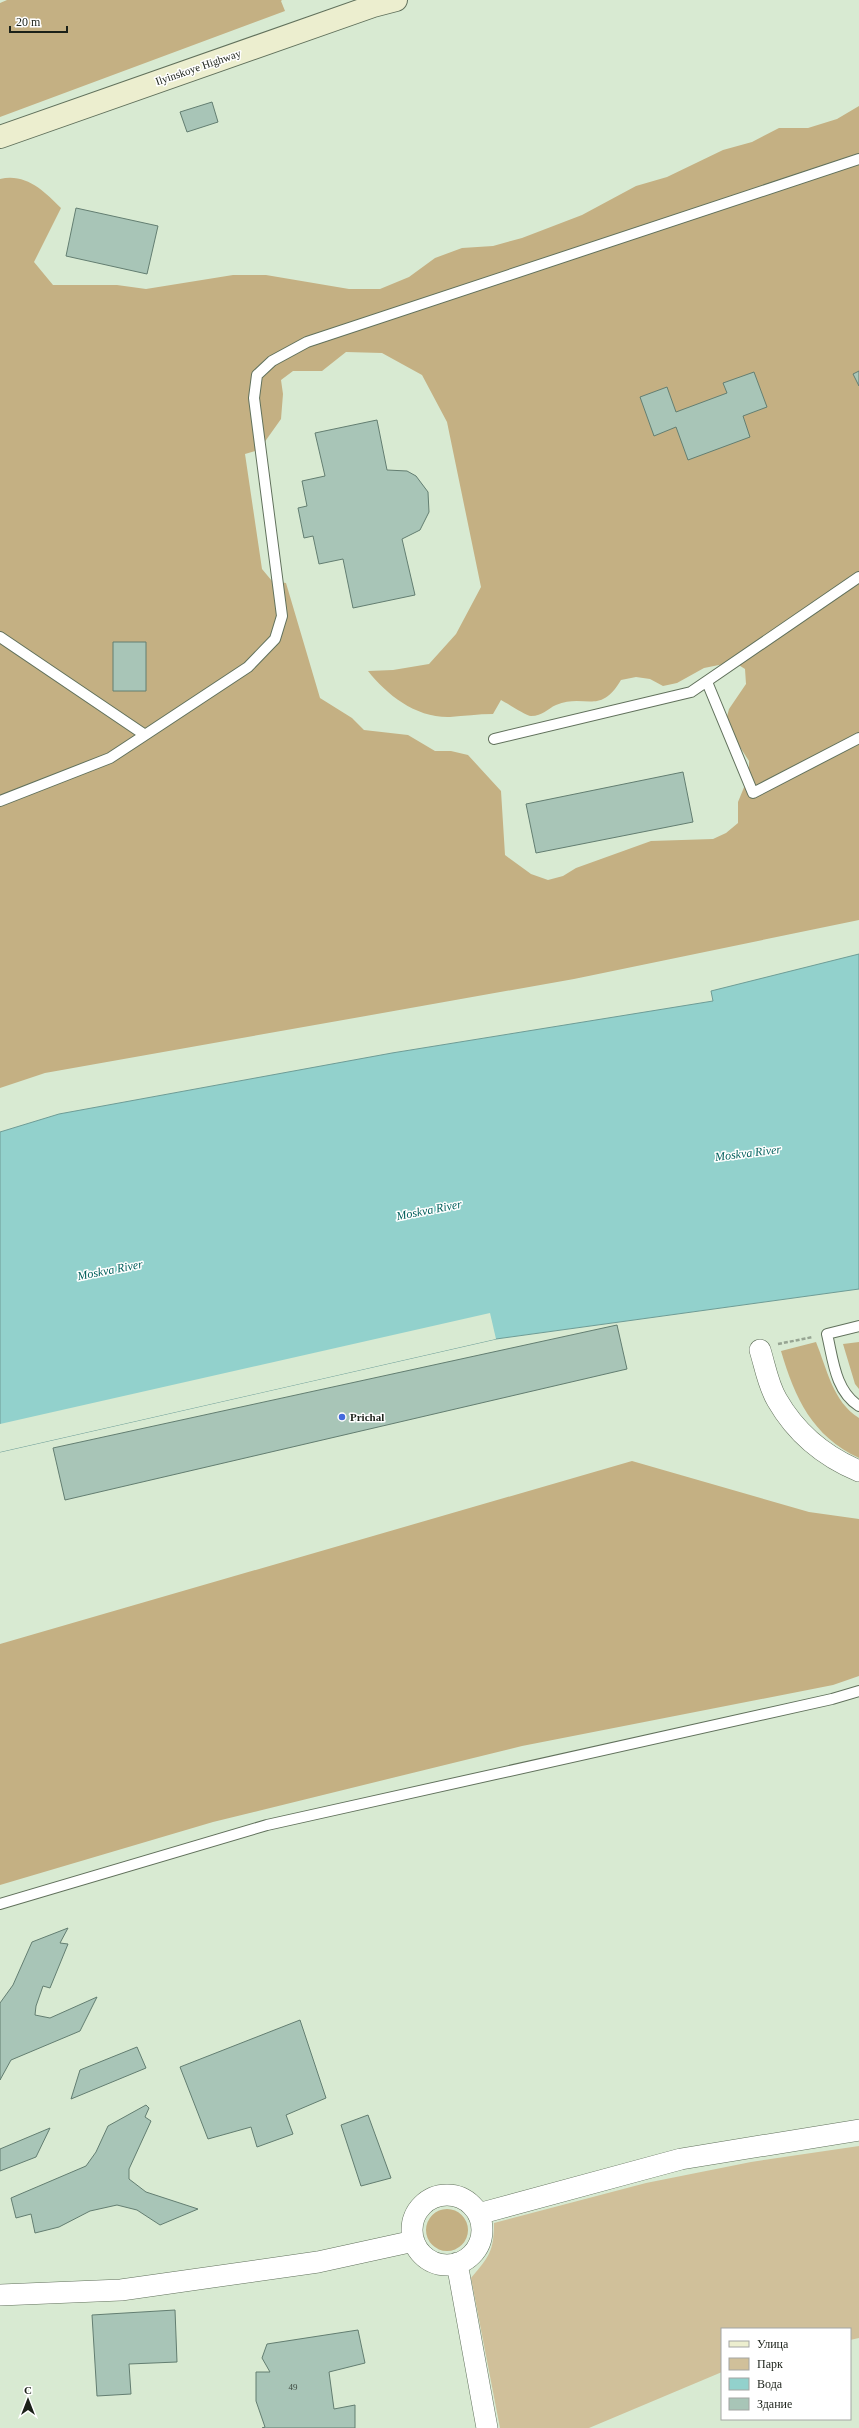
<svg xmlns="http://www.w3.org/2000/svg" width="859" height="2428" font-family="Georgia,serif">
<style>
.green{fill:#d0c09a}
.forest{fill:#c4b083;fill-rule:evenodd}
.water{fill:#92d1cc;stroke:#6e9c96}
.pier{fill:#d8ead2}
.building{fill:#a8c5b7;stroke:#637e71}
.lines{fill:none;stroke-linecap:round;stroke-linejoin:round}
.service-casing{stroke:#61715c;stroke-width:12}
.minor-casing{stroke:#61715c;stroke-width:22}
.secondary-casing{stroke:#61715c;stroke-width:24}
.path{stroke:#96a492;stroke-width:2.5;stroke-dasharray:4 2;stroke-linecap:butt}
.service{stroke:#fff;stroke-width:10}
.minor{stroke:#fff;stroke-width:21}
.secondary{stroke:#eceecf;stroke-width:22}
.poi-dot{fill:#446add;stroke:#fff;stroke-width:1.5}
.labels{text-anchor:middle;dominant-baseline:central;stroke-width:3;stroke-linejoin:round;paint-order:stroke}
.number-label{font-size:9px;fill:#3e4a40}
.street-label{font-size:11px;fill:#1b2119;stroke:#fff}
.poi-label{font-size:11px;font-weight:bold;fill:#1b2119;stroke:#fff;text-anchor:start}
.water-label{font-size:12px;font-style:italic;fill:#015f5b;stroke:#fff}
</style>
<rect width="100%" height="100%" fill="#d8ead2"/>
<path class="green" d="M859 2146V2338L850 2340V2329H722V2372L589 2428H500L471 2278C489 2257 494 2251 494 2223L646 2183 751 2162Z"/>
<path class="forest" d="M7 0H282L281 1 285 11 0 117V3Z
M859 106V920L574 979 45 1073 0 1088V179C26 173 44 191 61 208L34 262 53 285H117L146 289 233 275H266L349 289H380L409 277 435 258 462 248 493 246 522 238 582 215 636 186 667 177 723 150 752 142 779 128H808L837 119ZM346 352 382 353 422 375 447 422 481 587 456 634 429 664 393 670 368 671C387 695 416 718 450 717 464 716 478 714 493 714L501 700C507 703 526 716 531 716 543 716 547 709 556 705 585 693 600 716 621 680L636 677 650 679 663 686 677 683 704 668 734 662 745 669 746 684 729 709 725 724 749 761V775L738 802V823L726 833 713 839 651 841 576 868 563 876 548 880 531 874 505 855 501 791 468 755 451 751H435L408 735 364 730 352 718 320 698 286 583 272 581 262 569 245 454 259 450 281 419 283 394 281 380 293 371H322Z
M816 1342C827 1369 833 1402 859 1418V1458C812 1436 795 1398 781 1351Z
M859 1342V1389L855 1384 843 1344Z
M632 1461 809 1512 859 1519V1676L833 1685 522 1746 213 1822 0 1885V1644Z
M426 2230a21 21 0 1 1 42 0a21 21 0 1 1-42 0Z"/>
<path class="water" d="M859 954V1289L496 1339 0 1452V1132L59 1114 392 1053 713 1001 711 991Z"/>
<path class="pier" d="M490 1313 496 1339 0 1452V1424Z"/>
<path class="building" d="M212 102 218 122 187 132 180 112Z
M76 208 158 226 147 274 66 256Z
M859 371V386L853 374Z
M754 372 767 407 743 416 750 437 688 460 676 427 654 436 640 397 667 387 676 412 727 393 723 383Z
M377 420 387 470 407 471 416 476 428 492 429 512 420 530 402 539 415 595 353 608 343 559 319 564 313 536 304 538 298 508 307 506 302 481 325 476 315 433Z
M113 642H146V691H113Z
M683 772 693 822 536 853 526 804Z
M617 1325 627 1369 65 1500 53 1448Z
M68 1928 60 1943 68 1944 50 1988 43 1986 36 2006 35 2015 50 2018 97 1997 80 2031 11 2060 0 2080V2003L13 1985 32 1942Z
M300 2020 326 2098 286 2115 293 2134 257 2147 251 2127 208 2139 180 2067Z
M137 2047 146 2068 71 2099 80 2070Z
M146 2105 149 2108 145 2117 151 2121 129 2169V2179L146 2192 198 2209 160 2225 137 2210 117 2205 90 2211 59 2227 35 2233 31 2214 16 2218 11 2198 86 2166 96 2152 108 2126Z
M368 2115 391 2178 361 2186 341 2125Z
M50 2128 36 2157 0 2171V2149Z
M175 2310 177 2362 129 2364 131 2394 97 2396 92 2315Z
M358 2330 365 2363 329 2372 334 2409 355 2405V2428H262L265 2427 256 2401V2372H270L262 2358 267 2344Z"/>
<g class="lines">
<g class="service-casing">
<path id="service" d="M0 637 145 735
M707 682 753 793 859 738
M494 739 691 692 859 577
M0 801 110 758 145 735 248 667 275 639 282 616 254 398 257 375 272 361 307 342 859 159
M859 1326 827 1334C833 1359 835 1391 859 1406
M0 1904 267 1825 832 1699 859 1691"/>
</g>
<g class="minor-casing">
<path id="minor" d="M760 1350C765 1366 768 1385 777 1400 796 1433 823 1456 859 1471
M412 2230a35 35 0 1 1 70 0a35 35 0 1 1-70 0Z
M478 2214 681 2159 859 2130
M457 2263 487 2428
M0 2295 121 2290 318 2262 414 2241"/>
</g>
<g class="secondary-casing">
<path id="secondary" d="M0 137 373 6 396 0"/>
</g>
<path class="path" d="M778 1344 813 1337"/>
<use href="#service" class="service"/>
<use href="#minor" class="minor"/>
<use href="#secondary" class="secondary"/>
</g>
<circle class="poi-dot" cx="342" cy="1417" r="4"/>
<g class="labels">
<g class="number-label">
<text x="293" y="2387">49</text>
</g>
<g class="street-label">
<text transform="translate(198 67) rotate(-19)">Ilyinskoye Highway</text>
</g>
<g class="poi-label">
<text x="350" y="1417">Prichal</text>
</g>
<g class="water-label">
<text transform="translate(748 1153) rotate(-7)">Moskva River</text>
<text transform="translate(429 1210) rotate(-11)">Moskva River</text>
<text transform="translate(110 1270) rotate(-11)">Moskva River</text>
</g>
</g>
<rect x="721" y="2328" width="130" height="92" fill="#ffffff" stroke="#a4a6a3"/>
<rect x="729" y="2341" width="20" height="6" fill="#eceecf" stroke="#a4a6a3"/>
<text x="757" y="2348" font-size="12" fill="#1b2119">Улица</text>
<rect x="729" y="2358" width="20" height="12" fill="#d0c09a" stroke="#a4a6a3"/>
<text x="757" y="2368" font-size="12" fill="#1b2119">Парк</text>
<rect x="729" y="2378" width="20" height="12" fill="#92d1cc" stroke="#a4a6a3"/>
<text x="757" y="2388" font-size="12" fill="#1b2119">Вода</text>
<rect x="729" y="2398" width="20" height="12" fill="#a8c5b7" stroke="#a4a6a3"/>
<text x="757" y="2408" font-size="12" fill="#1b2119">Здание</text>
<g transform="translate(28 2400)" stroke="#ffffff" stroke-width="3" paint-order="stroke">
<path d="M0-3L7 15L0 10L-7 15Z" fill="#1b2119"/>
<text y="-6" font-size="11" font-weight="bold" text-anchor="middle" fill="#1b2119">С</text>
</g>
<path d="M10 26v6h57v-6" fill="none" stroke="#1b2119" stroke-width="2"/>
<text x="16" y="26" font-size="12" fill="#1b2119" stroke="#ffffff" stroke-width="3" paint-order="stroke">20 m</text>
</svg>
